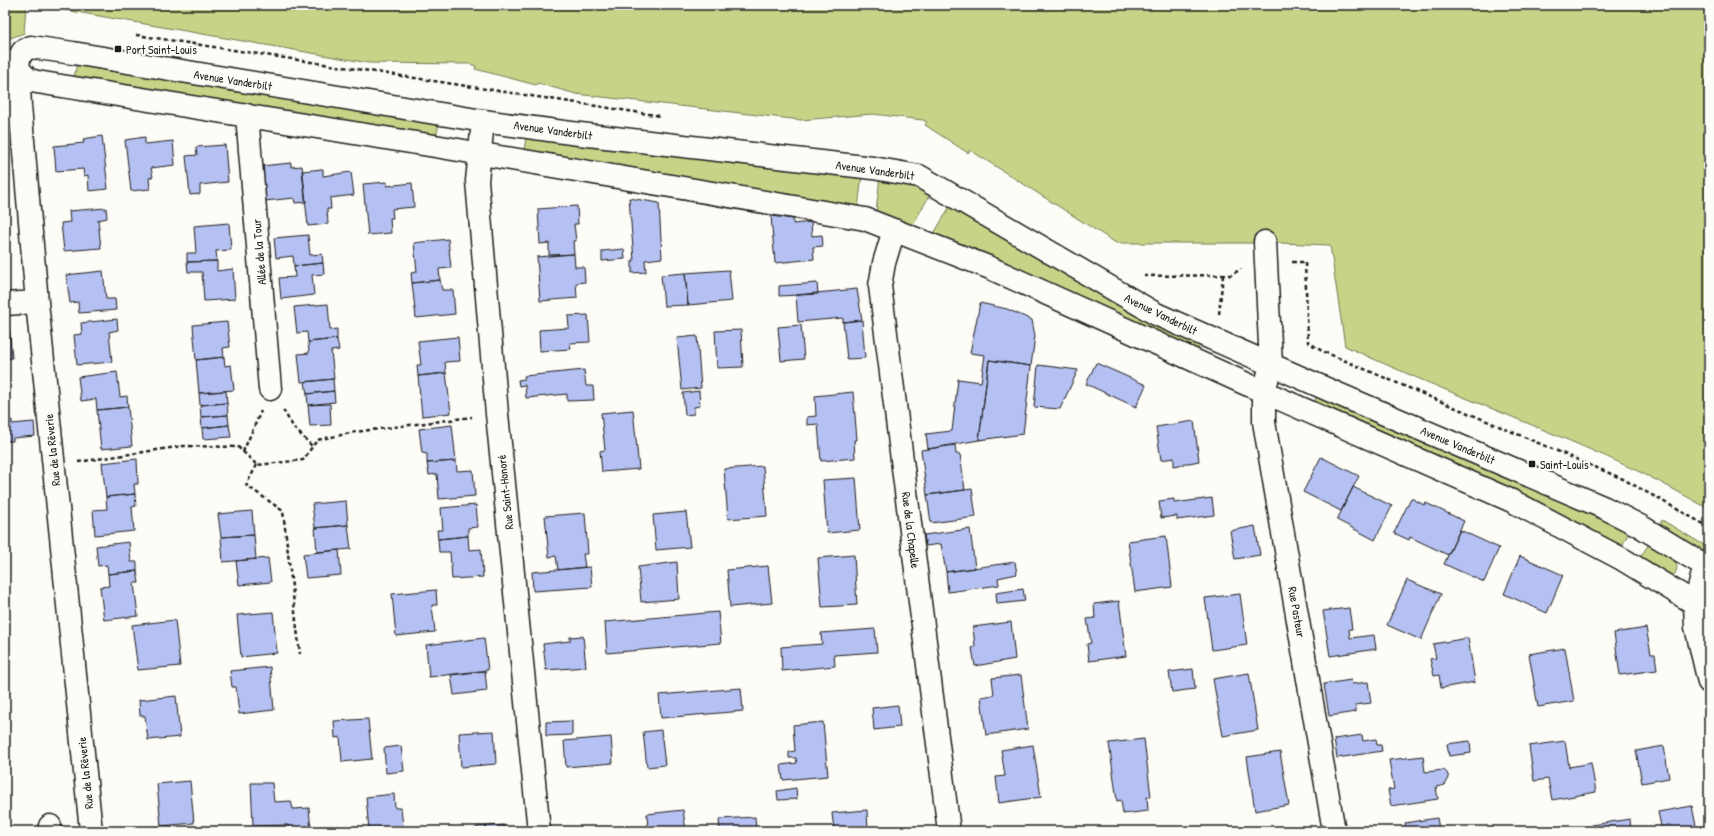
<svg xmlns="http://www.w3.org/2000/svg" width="1714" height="836" font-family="'Patrick Hand',sans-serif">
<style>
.green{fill:#c7d488;stroke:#727852}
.building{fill:#b5c1f2;stroke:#1c1c1c}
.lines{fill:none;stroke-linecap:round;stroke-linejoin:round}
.minor-casing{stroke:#1c1c1c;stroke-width:25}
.path{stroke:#1c1c1c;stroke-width:2.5;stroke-dasharray:4 3;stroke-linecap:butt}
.minor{stroke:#fdfcf7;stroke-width:22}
.poi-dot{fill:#1c1c1c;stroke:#fdfcf7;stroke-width:1.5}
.labels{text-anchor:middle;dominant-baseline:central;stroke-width:4;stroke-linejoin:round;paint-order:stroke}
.poi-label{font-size:12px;fill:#1c1c1c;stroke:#fdfcf7;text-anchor:start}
.street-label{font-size:12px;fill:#1c1c1c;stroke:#fdfcf7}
</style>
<rect width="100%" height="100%" fill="#fdfcf7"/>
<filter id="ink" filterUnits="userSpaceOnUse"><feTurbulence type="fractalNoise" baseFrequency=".025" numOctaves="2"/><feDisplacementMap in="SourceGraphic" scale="8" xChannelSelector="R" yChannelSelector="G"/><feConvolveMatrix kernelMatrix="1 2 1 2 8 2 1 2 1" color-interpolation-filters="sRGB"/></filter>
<g filter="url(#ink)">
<path class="green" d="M5 5H1709V509C1687 497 1665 484 1642 473 1545 427 1443 392 1345 346L1330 245 1280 243H1116L970 150 968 153 925 125 927 122 923 120 873 114 801 120 576 94 537 83 536 85 475 69 476 66 470 64 369 63 59 9 26 7 24 33 5 40Z
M77 63 439 123 436 138 74 78Z
M526 136 862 175 858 208 524 152Z
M880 176 932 191 912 226 876 213Z
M952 203 1201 343 1197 352 933 235Z
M1317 395 1630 530 1621 548 1313 405Z
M1662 520 1709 548V557L1659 527Z
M1650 542C1660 548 1685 560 1674 575L1670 576 1640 558Z"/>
<path class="building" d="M102 136 108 189 89 191 88 175 84 176 83 169 56 171 54 146 84 143 83 139Z
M145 137V144L173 141 175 165 151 168 153 177 149 178 150 189 131 191 125 140Z
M225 145 228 182 200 185V194L190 195 186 156 197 155 196 147Z
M291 163V167L302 166 306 202 295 203 294 198 265 201 261 166Z
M323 169V176L351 172 354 195 330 198 331 209H327L328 224 308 226 302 171Z
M387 182V186L412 183 414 207 392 209 393 218H390L391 233 368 235 363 184Z
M629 198 659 203 662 258 645 260 646 272 632 273V261H634Z
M577 206 578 224H574L576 241H573L574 254 549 255V243L540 244 538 209Z
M106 208 107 218 98 220 101 248 64 251 61 223 70 222 69 211Z
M771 216 793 219V224L811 222 812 236 822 235 823 246 813 247 814 259 775 263Z
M229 223 231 250 216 251 217 261 187 262V253H196L194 226Z
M308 235 310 255 322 254 323 263 294 266 293 256 276 258 274 238Z
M448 239 451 268 439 269 440 280 412 283 411 273 417 272 414 243Z
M624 249 625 259 602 261V251Z
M574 254 575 267H584L585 282 576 283 577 298 540 301 537 257Z
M217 261V271L233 269 235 299 204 301 202 272H188L187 262Z
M323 263 324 274 312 275 314 295 281 299 279 278 295 277 294 266Z
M729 270 732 301 688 305 685 273Z
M103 271 106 299H115L116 310 79 313 78 302 70 303 66 275Z
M685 273 688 305 664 306 661 275Z
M440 280 442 290H453L455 314 416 318 412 283Z
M817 283 818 294 779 296V286Z
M857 289 862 320 843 322V318L798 322 796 295Z
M980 303 1007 309 1032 320 1035 336 1031 366 989 360 979 440 928 449 926 434 952 431 958 379 981 382 985 355 970 353Z
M328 304 330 330 337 329V339L308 342 307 332 297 333 294 307Z
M5 314H8L12 358 5 359Z
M588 315 590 342 570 343 571 349 540 351 539 330 569 328 568 316Z
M117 319 118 330 109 332 112 362 77 365 74 335 82 334 81 323Z
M862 320 865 358 847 359 843 322Z
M227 322 230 347 223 348 224 357 196 360 193 325Z
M801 325 804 359 781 361 778 327Z
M741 330 743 367 717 368 715 331Z
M697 336 701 388 682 390 677 338Z
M458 337 460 361 445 362 446 373 418 376 417 365H421L418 341Z
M337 339 339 350 331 351 334 379 301 382 298 354 309 353 308 342Z
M224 357 225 366 231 365 234 390 199 393 196 360Z
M989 360 1031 366 1023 434 979 440Z
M1096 363 1146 385 1136 407 1086 384Z
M1038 365 1078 370 1060 409 1034 407Z
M584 370 586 386H593L594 400 567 401V394L526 398 525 385 519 386 518 380 525 379 524 376Z
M117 372 120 397 127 396 128 407 97 410 96 399 81 401 78 377Z
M446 373 451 413 422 416 418 376Z
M333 379 334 391 307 394 305 382Z
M226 391 227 403 200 405 199 393Z
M334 391 335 402 308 405 307 394Z
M699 391 700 406 694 407V414L685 415 683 393Z
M853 392 857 440H854L855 458 821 461 818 424 807 425V417L816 416 815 396Z
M227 403 228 415 201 417 200 405Z
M330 404 331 425 310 426 308 405Z
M128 407 132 446 101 449 97 410Z
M633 410 639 469 602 472 600 451 605 450 601 413Z
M228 415 229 425 202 428 201 417Z
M12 420V424L34 422 35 436 13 438V441H5V421Z
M1194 421 1199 461 1174 466V458L1161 460 1156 427Z
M229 425 231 437 203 439 202 428Z
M452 425 456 461 427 463V454L422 453 419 429Z
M955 445 956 454H960L965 490 927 495 921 450Z
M1321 457 1359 476 1341 511 1303 492Z
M137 459 138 484H134L135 494 106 497 102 463Z
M456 461 457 471 473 470 475 496 439 499 437 474 429 475 427 463Z
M763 466 767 516 728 519 724 469Z
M856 478 860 530 827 533 823 480Z
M1353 487 1392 506 1375 540 1337 520Z
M972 489 976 517 931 523 927 495Z
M135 494 136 506 132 507 134 531 95 535 93 510 107 509 106 497Z
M1212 498 1214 515 1177 520V516L1161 518 1159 501 1174 499V503Z
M1411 498 1424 505 1426 503 1464 521 1448 555 1410 537 1409 540 1394 533Z
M346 501 348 525 315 528 312 504Z
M476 505 478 527 468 528V536L438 539 437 530H443L441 508Z
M252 511 254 535 221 537 218 514Z
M686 512 690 547 656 550 653 515Z
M585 513 588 554H583L585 567 558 570 556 556 549 557 545 516Z
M348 525 351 549 317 552 315 528Z
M1255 526 1260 555 1235 559 1230 531Z
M970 529 975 568 946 572 941 544 926 546 924 535Z
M1460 530 1499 548 1484 582 1444 564Z
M254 535 256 559 223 562 221 537Z
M468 536 469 550 481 549 483 577 452 579 450 552H439L438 539Z
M1166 536 1172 587 1135 592 1128 541Z
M129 542 131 562H137V571L108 574 107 565 98 566 96 546Z
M339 550 341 575 306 578 303 554Z
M854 555 857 605 822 607 818 558Z
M1520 556 1563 575 1547 613 1504 594Z
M268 558 271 582 239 585 236 561Z
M677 562 679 599 641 602 638 567Z
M1015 562 1017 574 998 578 999 585 948 592 946 572Z
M768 566 772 603 730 607 727 570Z
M590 567 592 587 533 591 532 572Z
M137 571 139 583H134L138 616 104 620 100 587 109 586 108 574Z
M1407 580 1441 594 1421 640 1387 625Z
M1023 589 1025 601 997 604 996 593Z
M436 590 437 605H432L435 632 396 636 392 594Z
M1240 594 1247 645 1212 650 1205 598Z
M1119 601 1126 656 1089 661 1087 644 1091 643 1087 619 1095 618 1094 604Z
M1349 608 1352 629H1349L1350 638 1374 635 1376 649 1330 656 1323 611Z
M273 612 277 653 241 657 237 615Z
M718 612 721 643 607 653 605 622Z
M175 620 180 666 138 670 132 625Z
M1011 622 1015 659 975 666 972 648 975 647 973 627Z
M1646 628 1651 654H1655L1657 670 1620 675 1614 633Z
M875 629 877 652 834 655 835 666 782 671 781 647 822 644 821 633Z
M583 636 586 667 546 670 543 644 570 641V637Z
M484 638 488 670 429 677 426 645Z
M1468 638 1475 682 1441 688 1439 675 1434 676 1430 659 1436 658 1433 644Z
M1565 648 1574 701 1538 707 1529 654Z
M270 667 274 710 239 714 236 687H232L230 671Z
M1193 669 1195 689 1172 692 1169 672Z
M485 671 487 691 454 695 451 675Z
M1249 673 1258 730 1223 736 1213 679Z
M1021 675 1028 729 986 735 981 697 994 695 992 678Z
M1351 680 1352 684 1368 682 1371 703 1355 705 1356 712 1329 716 1324 684Z
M741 688 743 711 661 718 659 695Z
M176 696 180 737 148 740 145 716H140L139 700Z
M898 705 900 727 874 730 872 708Z
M368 719 372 759 342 762 340 737 335 738 334 721Z
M572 721V735L546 736V722Z
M823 722 828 776 783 780 781 765 797 763 796 758H789V752L795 751 793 725Z
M661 730 665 765 647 767 643 732Z
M494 731 496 764 461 767 459 733Z
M1362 735 1363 741 1376 739 1377 745H1381L1382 751 1337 758 1334 739Z
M611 737 613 763 566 767 564 741Z
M1144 739 1151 797H1147L1148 811 1123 814 1121 800 1117 801 1109 743Z
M1470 741 1471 753 1449 756 1447 744Z
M1565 741 1569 767 1591 763 1596 792 1552 800 1548 779 1534 781 1529 746Z
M1033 745 1041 797 999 803 996 777 1005 776 1001 750Z
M401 746 404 771 386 773 384 748Z
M1664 746 1669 778 1642 783 1636 751Z
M1280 752 1289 805 1255 811 1247 757Z
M1423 756 1425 772 1444 770 1447 773 1449 778 1445 785 1436 787 1438 799 1391 806 1388 790 1394 789 1389 760Z
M190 781 194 823 161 826 157 784Z
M251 783H272L274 802 291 801 293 809 309 808 311 831H288V825L253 826Z
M796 788 797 799 778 800 777 791Z
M394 794 395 808H401L403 827 369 830 366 797Z
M1692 806 1697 831H1662L1658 812Z
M683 810 686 831H669V829L648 831 647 814Z
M867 810 868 831H834L832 813Z
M755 817 756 831H720L719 819Z
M1437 818 1439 829 1406 831 1405 823Z
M1630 819 1631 831H1592L1591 825Z
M504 825V831H476V827Z
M607 827 608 831H581V829Z
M250 829V831H222Z"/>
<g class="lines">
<g class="minor-casing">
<path id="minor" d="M8 69H18L29 80 37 82 441 147 865 219 988 267 1264 392 1512 501 1622 559 1709 612
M247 115 270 389
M483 121 477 181 497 414 539 831
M894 230 884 263 880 286 949 831
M1265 242 1271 365 1264 392V422L1334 831
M5 304 37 302
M1705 565 1695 604 1696 627 1709 682
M50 826V831
M91 831 37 302 20 106 18 69 19 58 23 51 31 47 73 53 483 121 571 133 873 168 919 176 1156 314 1338 394 1605 508 1640 526 1709 568"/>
</g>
<path class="path" d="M136 35 661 116
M1292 262H1305L1308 342 1322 351 1623 479 1709 527
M1144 276 1231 275 1241 269
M1219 314 1223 275
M283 410 294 428 312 446
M243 452 261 411
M78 462 183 446 238 447 257 465 303 460 317 440 355 432 472 417
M257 465 246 485 283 511 300 654"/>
<use href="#minor" class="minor"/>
</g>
</g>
<g class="poi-dot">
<rect x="114" y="45" width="8" height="8" rx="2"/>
<rect x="1528" y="460" width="8" height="8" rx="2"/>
</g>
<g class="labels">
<g class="poi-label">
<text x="126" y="49">Port Saint-Louis</text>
<text x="1540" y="464">Saint-Louis</text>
</g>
<g class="street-label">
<text transform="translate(233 80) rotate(9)">Avenue Vanderbilt</text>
<text transform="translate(553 130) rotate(8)">Avenue Vanderbilt</text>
<text transform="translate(875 170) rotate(8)">Avenue Vanderbilt</text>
<text transform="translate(259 252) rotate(-95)">Allée de la Tour</text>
<text transform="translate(1161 314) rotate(26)">Avenue Vanderbilt</text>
<text transform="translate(1458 445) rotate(23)">Avenue Vanderbilt</text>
<text transform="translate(52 450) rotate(-96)">Rue de la Rêverie</text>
<text transform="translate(505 492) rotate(-96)">Rue Saint-Honoré</text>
<text transform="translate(911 530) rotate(83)">Rue de la Chapelle</text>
<text transform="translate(1297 612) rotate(80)">Rue Pasteur</text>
<text transform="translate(85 773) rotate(-96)">Rue de la Rêverie</text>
</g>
</g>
<rect width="1714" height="836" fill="none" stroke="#fdfcf7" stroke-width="20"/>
<rect x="10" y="10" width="1694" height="816" fill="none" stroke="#1c1c1c" stroke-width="1.5" filter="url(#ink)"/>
</svg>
